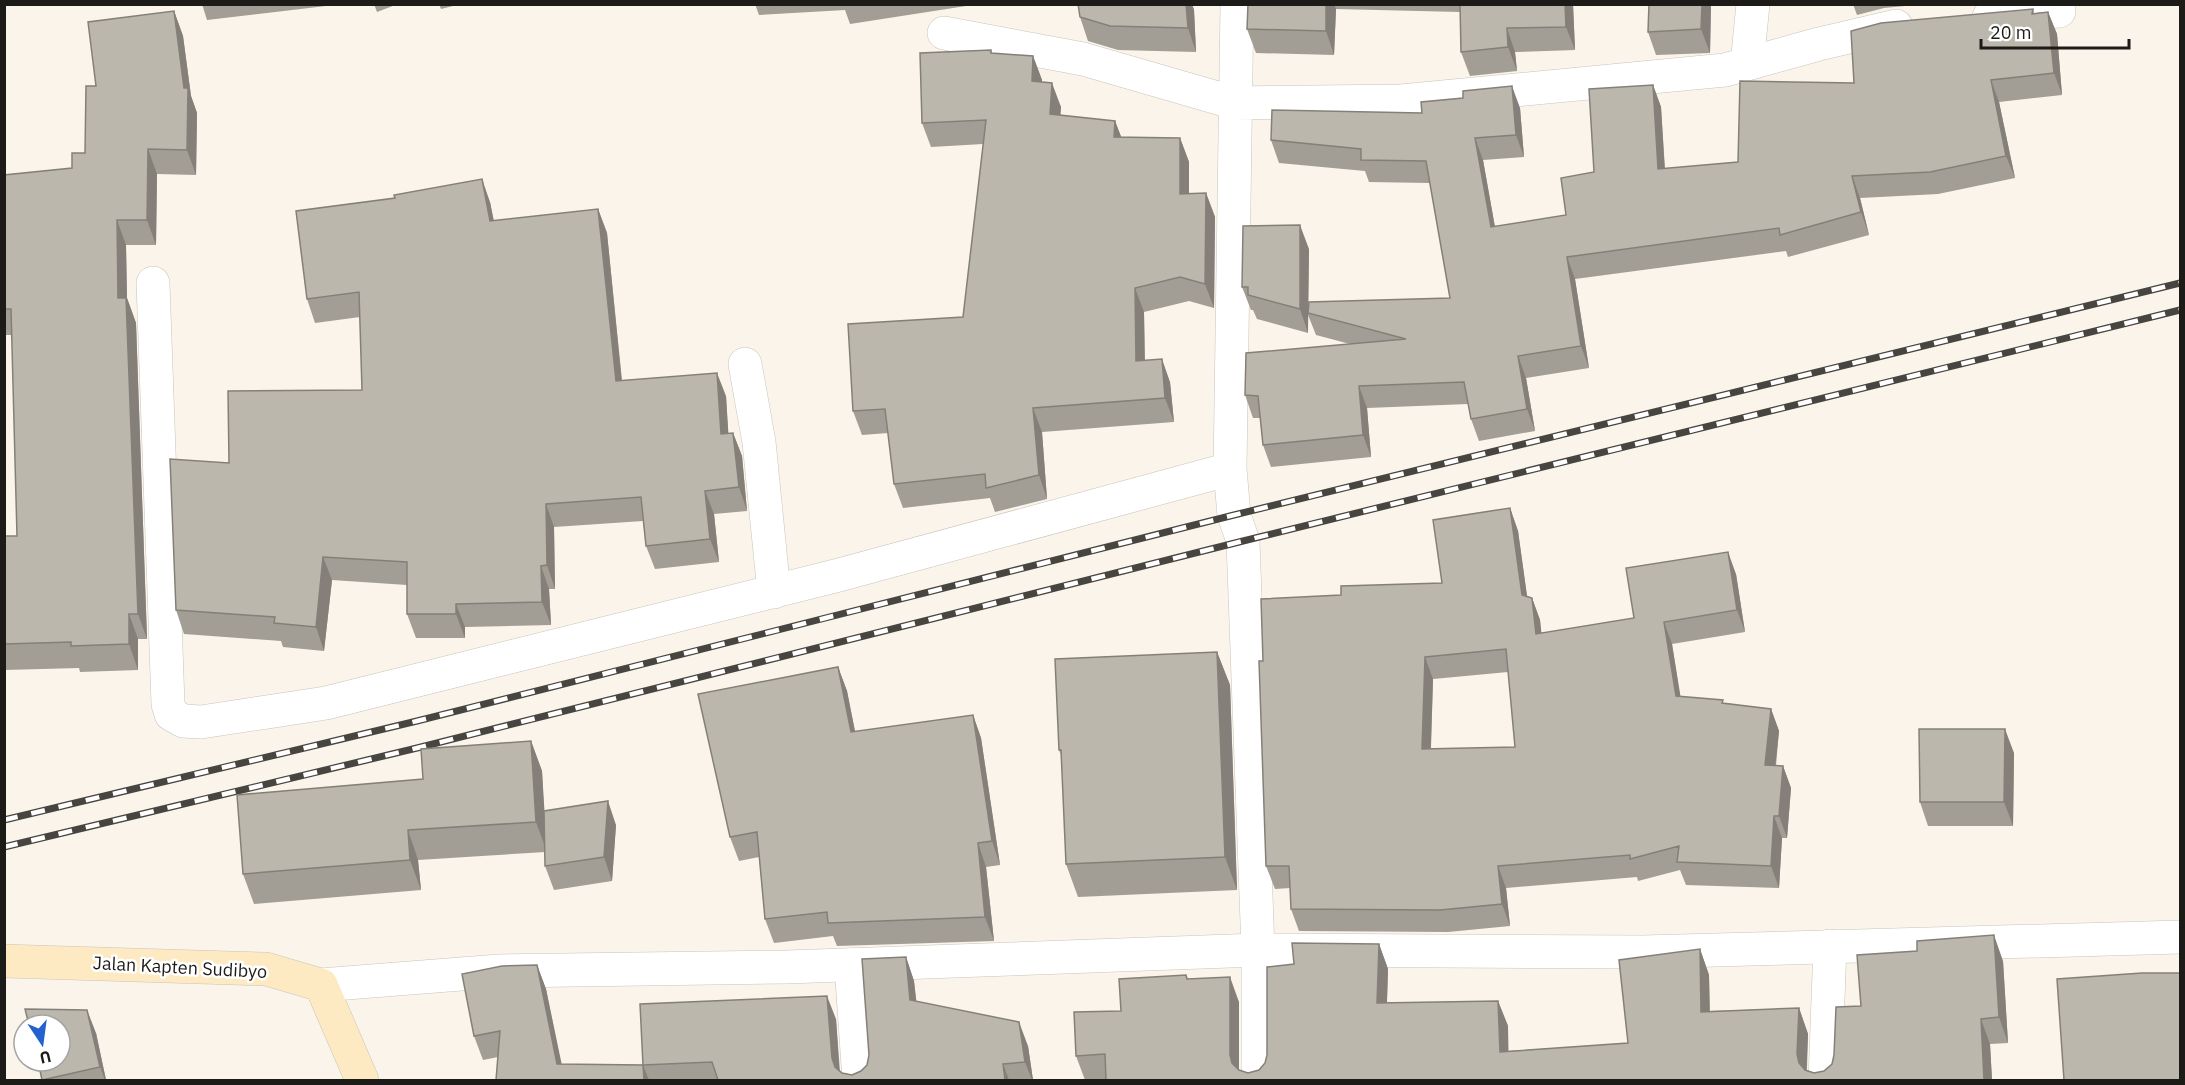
<svg xmlns="http://www.w3.org/2000/svg" width="2185" height="1085" font-family="'IBM Plex Sans',sans-serif">
<style>
.lines{fill:none;stroke-linecap:round;stroke-linejoin:round}
.minor-casing{stroke:#c9c4ba;stroke-width:34}
.tertiary-casing{stroke:#c9c4ba;stroke-width:34}
.secondary-casing{stroke:#c9c4ba;stroke-width:34}
.minor{stroke:#fff;stroke-width:33}
.tertiary{stroke:#fff;stroke-width:33}
.secondary{stroke:#fdeac3;stroke-width:33}
.rail-casing{stroke:#484540;stroke-width:7}
.rail{stroke:#fff;stroke-width:4.5;stroke-dasharray:14;stroke-linecap:butt}
.wall{fill:#a29d95;fill-rule:evenodd}
.shaded-wall{fill:#848079}
.building{fill:#bcb7ad;stroke:#848079;stroke-width:1.5;fill-rule:evenodd}
.labels{text-anchor:middle;dominant-baseline:central;stroke-width:5;stroke-linejoin:round;paint-order:stroke}
.street-label{font-size:18px;fill:#1d1b17;stroke:#fff}
</style>
<rect width="100%" height="100%" fill="#faf4ea"/>
<g class="lines">
<g class="minor-casing">
<path id="minor" d="M1237 4 1230 469 1234 515 1243 541 1258 950V1080
M1989 17 2059 11
M944 33 1083 59 1235 103 1401 101 1725 70 1819 44 1896 26
M1747 64 1753 4
M153 283 168 704 171 714 183 721 201 722 326 703 839 575 1230 469
M745 364 759 442 774 592
M851 965 859 1080
M1825 1080 1830 946"/>
</g>
<g class="tertiary-casing">
<path id="tertiary" d="M321 985 499 971 787 967 1258 950 1643 952 2180 937"/>
</g>
<g class="secondary-casing">
<path id="secondary" d="M4 961 266 969 321 985 362 1080"/>
</g>
<use href="#minor" class="minor"/>
<use href="#tertiary" class="tertiary"/>
<use href="#secondary" class="secondary"/>
<g class="rail-casing">
<path id="rail" d="M4 820 417 721 1234 515 2180 283
M4 847 417 748 1243 541 2180 310"/>
</g>
<use href="#rail" class="rail"/>
</g>
<path class="wall" d="M202 4H343L207 20Z
M374 4H398L377 12Z
M439 4H461L441 9Z
M755 4H979L850 24 845 10 759 15Z
M1078 4H1192L1194 10 1196 52 1118 50 1088 41 1080 17Z
M1248 4H1573L1575 50 1515 52 1517 71 1470 76 1461 52 1460 12 1336 9 1334 55 1256 53 1247 29Z
M1711 4 1710 53 1656 55 1648 32Z
M1786 4H1827L1786 5Z
M1853 4H1926L1884 8 1857 15Z
M2033 9 2034 13 2048 12 2057 34 2062 95 1999 102 2015 178 1938 194 1860 198 1869 235 1788 257 1786 251 1575 279 1589 368 1526 378 1535 431 1479 441 1471 419 1468 404 1367 408 1371 457 1271 467 1263 445 1260 418H1253L1245 395 1350 344 1316 335 1308 315V333L1257 319 1253 310H1251L1242 287 1309 249 1308 308 1450 298 1430 183 1369 182 1365 171 1279 163 1271 140 1422 113 1520 108 1524 157 1483 160 1495 227 1566 215 1653 85 1661 107 1665 169 1738 162 1854 83Z
M174 11 183 36 191 96 197 113 196 175 157 174 156 245H126L127 298 136 323 147 639H138V670L80 672 79 668 4 670V536H17L12 335H4V175L72 168 85 153 96 86Z
M991 50 992 53 1033 56 1042 80V82L1061 107 1060 115 1115 121 1121 137 1180 138 1189 162V194L1206 193 1215 217 1214 308 1189 301 1144 312 1145 360 1170 382 1174 422 1042 432 1047 499 995 512 990 498 903 508 894 484 888 433 862 435 853 411 963 317 983 144 931 147 922 123Z
M490 202 494 221 598 209 607 233 622 380 726 396 728 433H733L742 456 747 511 714 514 719 562 655 569 646 546 643 521 554 527 555 589H549L551 625 465 627V638H416L407 614V585L332 580 324 651 283 647 281 641 184 634 176 610 229 463 362 390 360 317 315 323 307 299Z
M1510 508 1518 531 1527 597 1532 598 1540 620 1541 633 1634 618 1736 574 1745 632 1672 644 1680 696 1724 703 1771 709 1779 731 1776 766H1783L1791 788 1787 838H1782L1779 888 1686 885 1680 870 1638 881 1637 877 1506 888 1510 926 1448 932 1299 931 1291 909 1290 888 1275 889 1266 866 1263 661 1341 595 1442 583ZM1508 672 1515 747 1431 749 1433 679Z
M1217 652 1230 685 1237 890 1078 897 1066 864 1062 757 1059 750Z
M838 667 847 691 855 732 973 715 981 738 1000 865 986 867 994 941 837 946 833 936 774 943 765 919 759 857 739 861 730 837Z
M531 741 542 771 544 812 616 825 612 881 554 890 545 866V852L418 860 421 890 254 904 243 874 423 779Z
M2014 753 2013 826H1928L1920 802Z
M1379 944 1388 969 1387 1003 1498 1001 1508 1026V1051L1628 1043 1700 949 1709 975 1710 1011 1799 1008 1808 1034 1807 1070 1814 1073 1824 1071 1832 1064 1861 1006 2003 961 2008 1043 1990 1044 1992 1080H1085L1076 1056 1121 1011 1186 975 1188 979 1239 1002V1071L1248 1073 1259 1070 1265 1063 1294 964Z
M906 957 914 981 916 1001 1028 1046 1033 1080H496L498 1057 483 1060 474 1036 537 965 546 989 561 1064 643 1065 836 1019 840 1071 842 1073 852 1075 861 1071 867 1065Z
M96 1033 106 1080H42Z"/>
<path class="shaded-wall" d="M1186 4H1192L1194 10 1196 52 1188 28Z
M1326 4H1334L1336 9 1334 55 1326 31Z
M1565 4H1573L1575 50 1566 27Z
M1702 4H1711L1710 53 1701 29Z
M174 11 183 36 191 96 197 113 196 175 187 150 184 88Z
M2048 12 2057 34 2062 95 2054 73Z
M1507 28 1515 52 1517 71 1508 47Z
M1033 56 1042 80 1040 105 1032 81Z
M1991 80 1999 102 2015 178 2006 156Z
M1052 83 1061 107 1059 138 1050 114Z
M1653 85 1661 107 1666 191 1658 169Z
M1512 86 1520 108 1524 157 1516 135Z
M1115 121 1124 144 1114 137Z
M1180 138 1189 162V218L1180 194Z
M1475 138 1483 160 1499 250 1491 227Z
M148 149 157 174 156 245 147 220Z
M1852 176 1860 198 1869 235 1861 212Z
M482 179 490 202 498 244 490 221Z
M1206 193 1215 217 1214 308 1205 284Z
M598 209 607 233 624 404 616 381Z
M117 220 126 245 127 298 136 323 147 639 138 614 118 298Z
M1300 225 1309 249 1308 333 1300 309Z
M1567 257 1575 279 1589 368 1581 346Z
M1135 288 1144 312 1145 385 1136 361Z
M1518 356 1526 378 1535 431 1527 409Z
M1162 359 1170 382 1174 422 1165 398Z
M717 373 726 396 730 458 721 434Z
M1359 386 1367 408 1371 457 1363 435Z
M1033 408 1042 432 1047 499 1039 475Z
M733 433 742 456 747 511 739 487Z
M705 491 714 514 719 562 710 539Z
M546 504 554 527 555 589 547 565Z
M1510 508 1518 531 1530 617 1522 595Z
M1728 552 1736 574 1745 632 1737 610Z
M323 557 332 580 324 651 316 627Z
M541 566 549 589 551 625 542 602Z
M1532 598 1540 620 1544 656 1536 634Z
M456 604 465 627V638L456 614Z
M129 614 138 639V670L129 644Z
M1664 622 1672 644 1684 718 1676 696Z
M1217 652 1230 685 1237 890 1225 857Z
M1425 657 1433 679 1430 771 1422 749Z
M838 667 847 691 860 756 851 732Z
M1771 709 1779 731 1773 787 1765 765Z
M973 715 981 738 1000 865 992 841Z
M2005 729 2014 753 2013 826 2004 802Z
M531 741 542 771 547 852 536 822Z
M1783 766 1791 788 1787 838 1779 816Z
M608 801 616 825 612 881 604 857Z
M1774 816 1782 838 1779 888 1771 866Z
M408 830 418 860 421 890 410 860Z
M978 843 986 867 994 941 985 917Z
M1498 866 1506 888 1510 926 1502 904Z
M1994 935 2003 961 2008 1043 1999 1017Z
M1379 944 1388 969 1386 1029 1377 1003Z
M1700 949 1709 975 1710 1037 1701 1012Z
M906 957 914 981 919 1024 910 1000Z
M537 965 546 989 565 1080 557 1064Z
M1230 977 1239 1002V1080L1232 1063 1230 1055Z
M827 996 836 1019 840 1080 832 1058Z
M1498 1001 1508 1026 1509 1077 1500 1052Z
M1799 1008 1808 1034 1806 1079 1799 1063 1797 1054Z
M87 1010 96 1033 106 1080H105L100 1067Z
M1981 1019 1990 1044 1992 1080H1984Z
M1019 1022 1028 1046 1033 1080H1032L1025 1062Z
M1003 1064 1009 1080H1005Z
M643 1065 649 1080H644Z"/>
<path class="building" d="M1078 4H1186L1188 28 1110 26 1080 17Z
M1248 4H1326V31L1247 29Z
M1460 4H1565L1566 27 1507 28 1508 47 1461 52Z
M1649 4H1702L1701 29 1648 32Z
M2033 9 2032 14 2048 12 2054 73 1991 80 2006 156 1930 172 1852 176 1861 212 1780 235 1779 228 1567 257 1581 346 1518 356 1527 409 1471 419 1464 382 1359 386 1363 435 1263 445 1258 396 1245 395 1246 353 1406 339 1308 313 1309 302 1450 298 1426 161 1361 160V149L1271 140 1272 110 1422 113 1421 102 1463 98V91L1512 86 1516 135 1475 138 1491 227 1566 215 1561 178 1594 172 1589 89 1653 85 1658 169 1738 162 1740 81 1854 83 1851 31 1881 23Z
M174 11 184 88H188L187 150 148 149 147 220H117L118 298H126L138 614H129V644L71 646V642L4 644V536H17L11 309H4V175L72 168V153H85L86 86H96L88 22Z
M991 50V53L1033 56 1032 81 1052 83 1050 114 1115 121 1114 137 1180 138V194L1206 193 1205 284 1180 277 1135 288 1136 361 1162 359 1165 398 1033 408 1039 475 986 488 985 474 894 484 885 409 853 411 848 324 963 317 986 120 922 123 920 53Z
M482 179 490 221 598 209 616 381 717 373 721 434 733 433 739 487 705 491 710 539 646 546 641 497 546 504 547 565 541 566 542 602 456 604V614H407V562L323 557 316 627 274 623 275 617 176 610 170 459 229 463 228 391 362 390 359 292 307 299 296 211 395 198 394 195Z
M1300 225V309L1248 295V287H1242L1243 226Z
M1510 508 1522 595 1532 598 1536 634 1634 618 1626 568 1728 552 1737 610 1664 622 1676 696 1723 700 1722 703 1771 709 1765 765 1783 766 1779 816H1774L1771 866 1677 862 1679 846 1630 859V855L1498 866 1502 904 1440 910 1291 909 1289 866H1266L1259 661H1263L1261 599 1341 595V586L1442 583 1433 520ZM1506 649 1515 747 1422 749 1425 657Z
M1217 652 1225 857 1066 864 1061 750H1059L1055 659Z
M838 667 851 732 973 715 992 841 978 843 985 917 828 923 827 912 765 919 757 832 730 837 698 694Z
M1919 729H2005L2004 802H1920Z
M531 741 536 822 408 830 410 860 243 874 237 795 423 779 421 749Z
M608 801 604 857 545 866 544 811Z
M1994 935 1999 1017 1981 1019 1984 1080H1106L1105 1054 1076 1056 1074 1012 1121 1011 1119 979 1186 975 1187 979 1230 977V1055L1232 1063 1239 1070 1248 1073 1259 1070 1265 1063 1267 1055V967L1294 964 1292 943 1379 944 1377 1003 1498 1001 1500 1052 1628 1043 1619 960 1700 949 1701 1012 1799 1008 1797 1054 1799 1063 1805 1070 1814 1073 1824 1071 1832 1064 1834 1055 1836 1007 1861 1006 1857 955 1917 951V941Z
M906 957 910 1000 1019 1022 1025 1062 1003 1064 1005 1080H718L712 1062 643 1065 640 1004 827 996 832 1058 835 1067 842 1073 852 1075 861 1071 867 1065 869 1055 862 959Z
M537 965 557 1064 643 1065 644 1080H496L500 1031 474 1036 462 974 502 966Z
M2142 973H2181V1080H2064L2057 979Z
M25 1009 87 1010 100 1067 42 1080 38 1061H60V1025H29Z"/>
<g class="labels">
<g class="street-label">
<text transform="translate(180 967) rotate(3)">Jalan Kapten Sudibyo</text>
</g>
</g>
<rect width="2185" height="1085" fill="none" stroke="#1d1b17" stroke-width="12"/>
<g transform="translate(42 1043) rotate(167)"><circle r="28" fill="#ffffff" stroke="#a5a4a2" stroke-width="1.5"/>
<path d="M0-4.5L10 22L0 15L-10 22Z" fill="#2362ce"/>
<text y="-9" font-size="16" font-weight="bold" text-anchor="middle" fill="#1d1b17">U</text>
</g>
<path d="M1981 39v9h148v-9" fill="none" stroke="#1d1b17" stroke-width="3"/>
<text x="1990" y="39" font-size="18" fill="#1d1b17" stroke="#ffffff" stroke-width="4.5" paint-order="stroke">20 m</text>
</svg>
